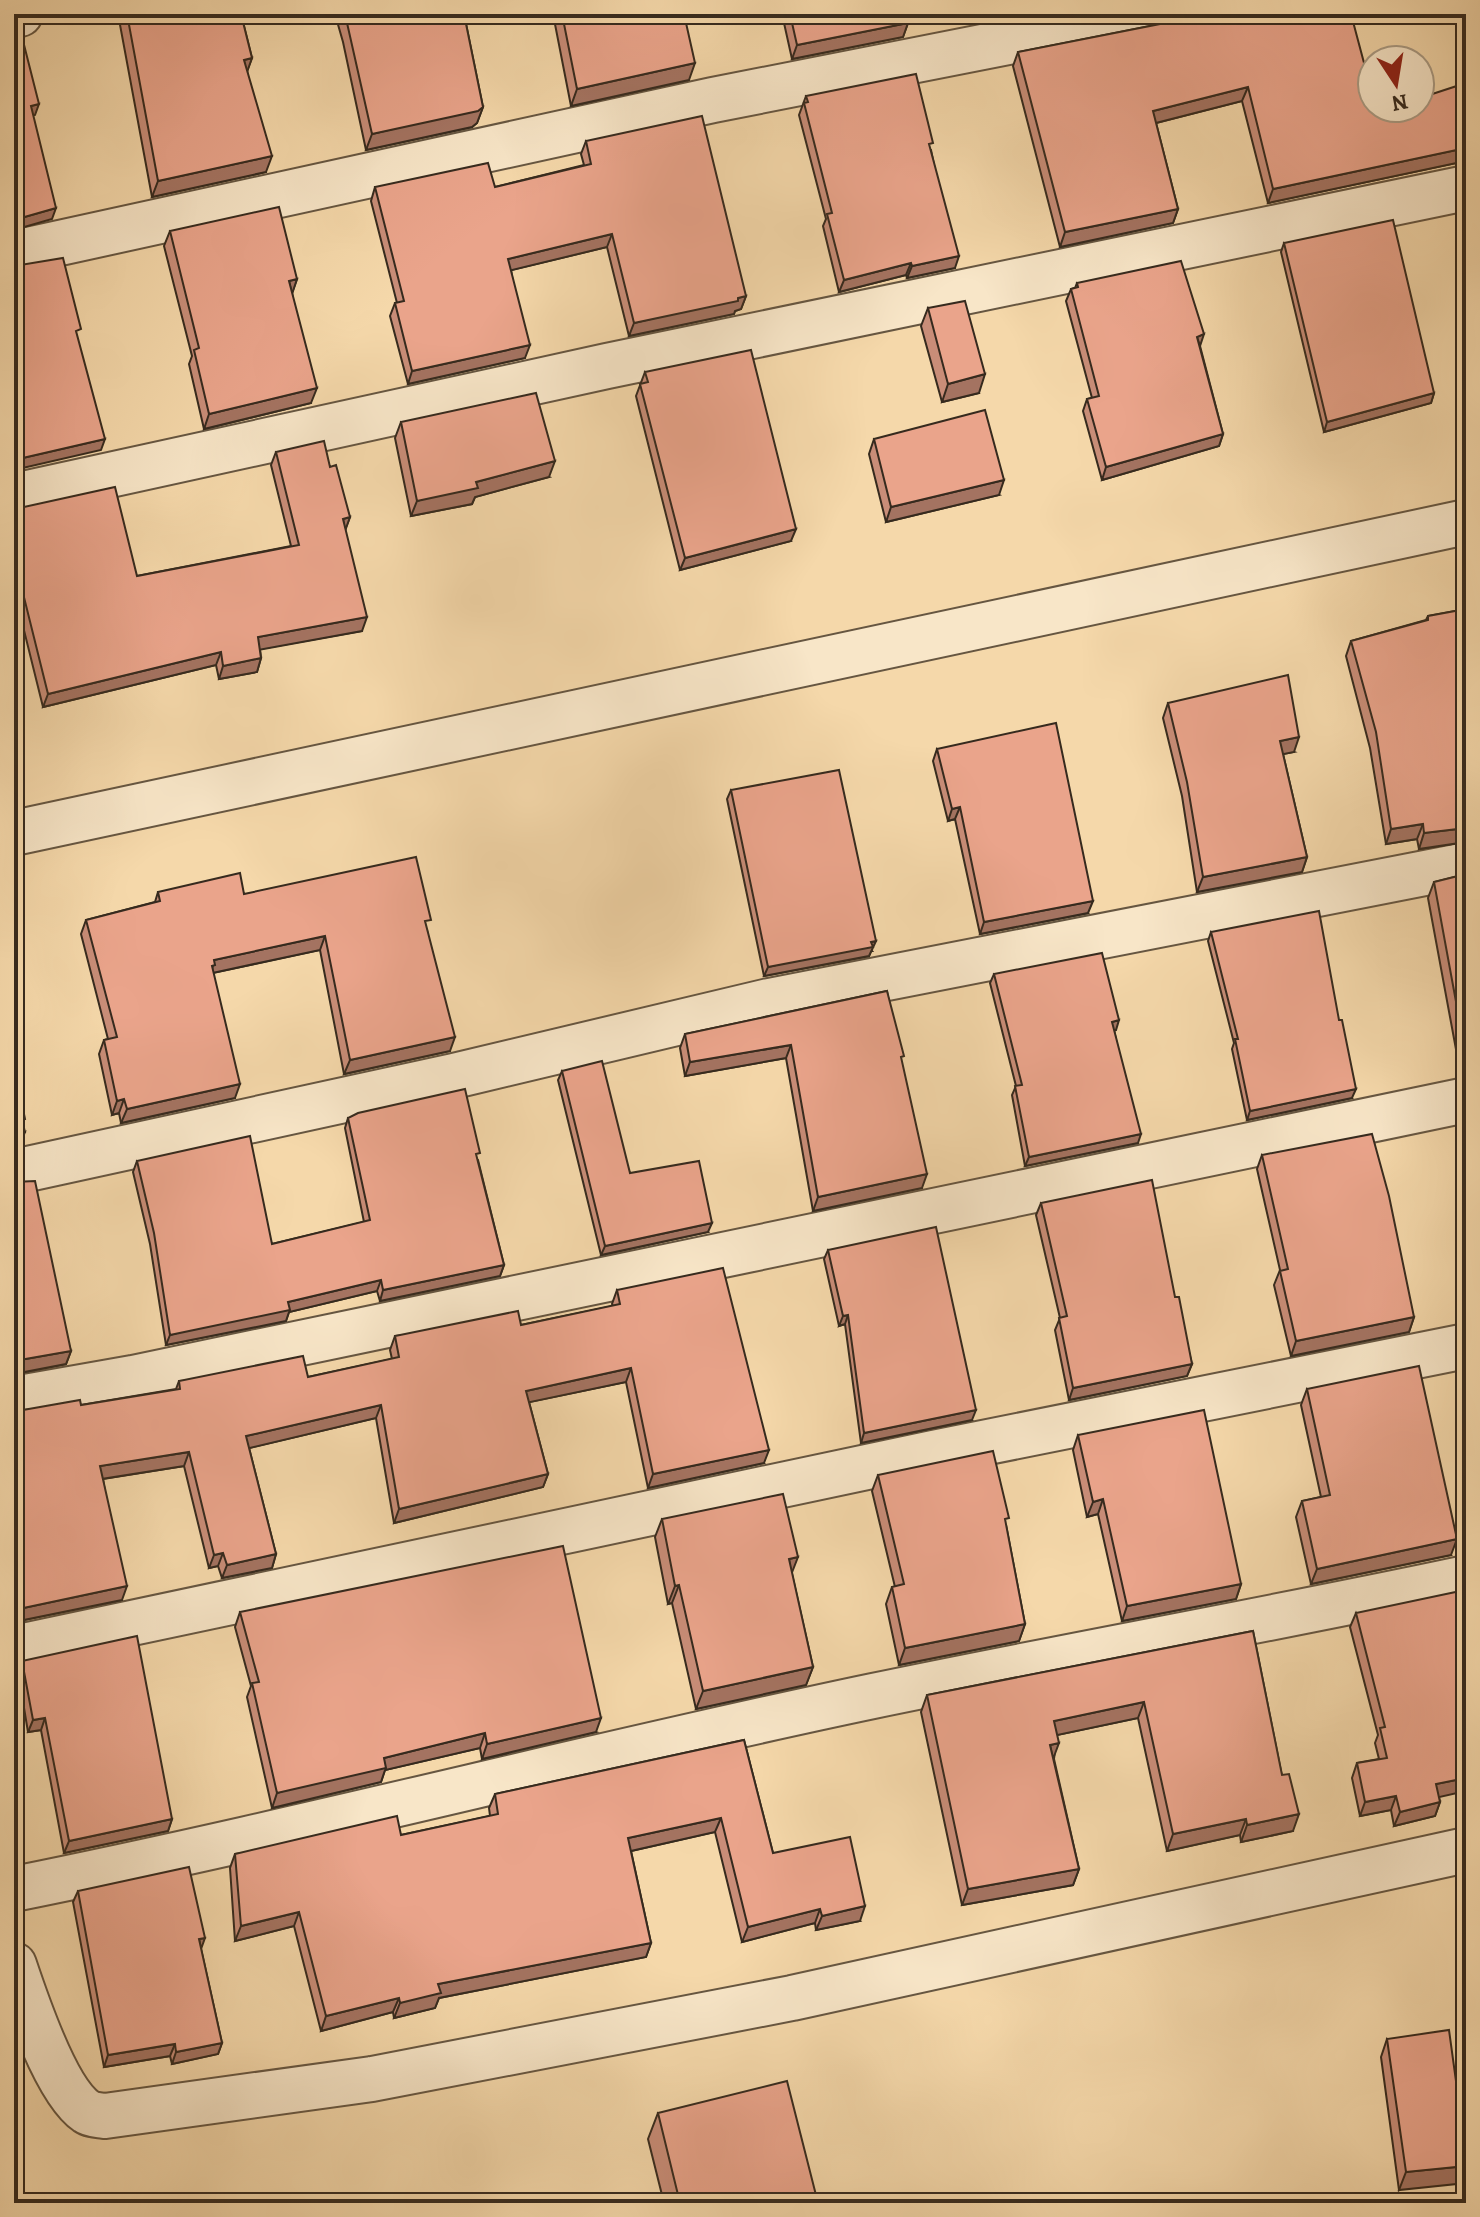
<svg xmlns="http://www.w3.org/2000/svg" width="1480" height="2217" font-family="Alegreya,serif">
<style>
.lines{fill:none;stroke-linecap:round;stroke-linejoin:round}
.minor-casing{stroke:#665641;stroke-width:48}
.minor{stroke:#f8e6c8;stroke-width:44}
.wall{fill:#c98d78;stroke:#362a1e;stroke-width:2}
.shaded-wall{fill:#a47361;stroke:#362a1e;stroke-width:2}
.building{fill:#eaa48b;stroke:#362a1e;stroke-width:2}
</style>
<rect width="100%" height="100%" fill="#f5d8aa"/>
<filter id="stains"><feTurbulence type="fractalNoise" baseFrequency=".0025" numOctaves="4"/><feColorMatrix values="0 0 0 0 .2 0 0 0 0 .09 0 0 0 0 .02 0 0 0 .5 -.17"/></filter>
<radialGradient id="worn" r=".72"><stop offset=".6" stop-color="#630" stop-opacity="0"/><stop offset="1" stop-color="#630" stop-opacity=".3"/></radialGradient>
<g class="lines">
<g class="minor-casing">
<path id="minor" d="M14 15 20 14
M14 253 713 100 1150 14
M14 496 607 366 1466 188
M14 833 1466 522
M14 1172 454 1076 769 1001 1466 865
M14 1399 133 1378 1466 1100
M14 1648 933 1453 1466 1346
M14 1889C302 1831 586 1756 873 1696 1070 1655 1269 1620 1466 1578
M14 1965C26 2001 56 2091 87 2112 91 2115 99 2115 105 2116L372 2079 792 1998 1466 1850"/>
</g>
<use href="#minor" class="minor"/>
</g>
<path class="wall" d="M118 14H241L252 58 247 71 266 172 152 197Z
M335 14H464L483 107 477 123 472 127 366 150 343 42Z
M553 14H684L689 80 571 106Z
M782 14H906L908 23 903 37 792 59Z
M1456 14H1466V51Z
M1160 24 1372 108H1420L1466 83V161L1268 203 1242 101 1156 123 1178 209 1173 223 1060 247 1013 66 1018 52Z
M806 96 931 150 955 268 907 278 906 275 839 292 823 226 826 219 799 115Z
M586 141 746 296 741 309 735 311 734 314 629 336 607 247 511 270 525 358 408 384 390 316 395 303H397L371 201 375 187H495L584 165 581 154Z
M170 231 297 279 292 293 311 403 204 429 189 364 192 356 164 246Z
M1284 243 1434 393 1431 403 1324 432 1281 252Z
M1077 283 1200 346 1223 434 1219 446 1102 480 1083 411 1087 399 1092 398 1066 301 1071 289 1075 288Z
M928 308 979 393 942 402 921 326Z
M645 372 791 541 680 570 636 396Z
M401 422 549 477 475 497 472 504 411 516 395 438Z
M874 439 999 495 886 522 869 454Z
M276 452 330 467 350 517 345 530 362 631 260 649 261 658 257 672 219 679 216 665 43 707 14 590V505L137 576 291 546 271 465Z
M1466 609V842L1419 849 1417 839 1386 844 1370 748 1346 656 1351 641 1426 620 1428 616Z
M1168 703 1294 752 1283 754 1307 857 1302 872 1197 892 1182 796 1163 718Z
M937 749 1088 913 980 934 955 819 948 821 933 761Z
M731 790 872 951H871L869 956 764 976 727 799Z
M1466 874V1074L1460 1071 1428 898 1434 882Z
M158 892 244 894 427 930 450 1051 344 1074 320 950 213 973 235 1098 121 1123 119 1113 112 1115 99 1054 104 1040 108 1039 81 934 86 920 155 902Z
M1211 932 1352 1098 1247 1120 1232 1049 1234 1043 1208 941Z
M994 974 1116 1030H1114L1138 1143 1025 1166 1012 1095 1016 1086 990 983Z
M887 991 922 1188 813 1211 786 1058 685 1076 680 1048 685 1034Z
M562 1071 630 1173 708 1232 601 1255 558 1080Z
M348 1118 478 1160 504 1265 500 1276 380 1301 377 1291 289 1312 286 1321 166 1345 150 1244 133 1172 137 1161 272 1244 364 1222 345 1128Z
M1262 1155 1414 1317 1409 1332 1291 1356 1274 1285 1280 1270 1257 1169Z
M14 1182 71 1351 66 1364 14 1374Z
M1041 1203 1175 1297 1192 1364 1187 1376 1069 1400 1055 1330 1060 1318 1036 1215Z
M828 1250 972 1420 861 1443 845 1324 839 1326 824 1259Z
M617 1290 764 1463 648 1488 626 1382 529 1402 548 1474 543 1487 394 1523 376 1418 249 1448 276 1554 272 1568 222 1578 218 1566 209 1568 184 1466 103 1479 122 1600 14 1622V1409L23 1410 81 1405 176 1389 179 1381 308 1377 392 1359 390 1350 395 1336 521 1325 613 1306 612 1304Z
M1307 1389 1451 1555 1311 1584 1296 1517 1302 1501 1321 1497 1301 1405Z
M1078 1435 1241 1584 1236 1599 1122 1621 1098 1514 1087 1517 1073 1450Z
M878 1475 1006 1525 1025 1624 1019 1641 899 1665 886 1604 892 1587H895L872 1491Z
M662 1519 792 1574 813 1667 806 1685 696 1709 672 1603 668 1604 655 1537Z
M240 1612 596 1732 482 1759 480 1748 385 1770 381 1782 272 1808 247 1697 251 1686 235 1627Z
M1356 1613 1439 1797 1440 1802 1435 1816 1394 1826 1391 1810 1360 1816 1352 1778 1357 1763 1379 1759 1375 1743 1378 1735 1350 1627Z
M1253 1631 1293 1831 1241 1842 1240 1835 1167 1851 1138 1718 1057 1735 1054 1759 1079 1869 1073 1885 962 1905 921 1712 927 1695Z
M22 1661 172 1819 168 1831 64 1853 41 1730 28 1732 18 1672Z
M744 1740 773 1853 860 1921 816 1930 815 1923 742 1942 715 1832 631 1851 651 1943 646 1957 439 1998 435 2008 394 2018 393 2012 321 2031 294 1926 235 1941 230 1868 235 1854 401 1835 490 1816 489 1808 495 1794Z
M78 1891 201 1949 222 2043 218 2054 172 2064 170 2056 104 2067 73 1902Z
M1387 2039 1462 2125 1399 2190 1381 2057Z
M658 2113 818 2203H664L648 2139Z"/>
<path class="shaded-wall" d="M1002 14H1020L1000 18Z
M908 23 903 37 792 59 797 45Z
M252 58 246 75 244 60Z
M695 63 689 80 571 106 577 89Z
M1248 87 1242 101 1148 125 1153 111Z
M39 104 35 115 27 117 31 106Z
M483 107 477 123 472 127 366 150 372 134Z
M1466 148V161L1268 203 1273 189Z
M272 156 266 172 152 197 158 181Z
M56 208 52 219 14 230V220Z
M1178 209 1173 223 1060 247 1065 232Z
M612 234 607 247 504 272 508 259Z
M959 256 955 268 907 278 912 266Z
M911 263 906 275 839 292 844 280Z
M297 279 292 294 289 281Z
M746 296 741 309 735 311 734 314 629 336 634 323Z
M1204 334 1200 346 1197 337Z
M530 345 525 358 408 384 412 371Z
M985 374 979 393 942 402 948 384Z
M317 388 311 403 204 429 209 414Z
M1434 393 1431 403 1324 432 1327 422Z
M1223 434 1219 446 1102 480 1106 467Z
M105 439 101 450 14 470V460Z
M555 461 549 477 475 497 472 504 411 516 417 501 476 482Z
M1004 480 999 495 886 522 891 507Z
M350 517 345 531 343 519Z
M796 529 791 541 680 570 685 558Z
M367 617 362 631 253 651 258 637Z
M221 652 216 665 43 707 48 694Z
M261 658 257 672 219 679 223 666Z
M1299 737 1294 752 1274 756 1280 741Z
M960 807 955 819 948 821 952 809Z
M1423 824 1417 839 1386 844 1391 829Z
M1466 828V842L1419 849 1424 833Z
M1307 857 1302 872 1197 892 1203 877Z
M1093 901 1088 913 980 934 984 922Z
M325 936 320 950 212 973 210 979 214 960Z
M876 941 869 956 764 976 768 967Z
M1119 1020 1116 1030 1109 1031 1112 1022Z
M455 1037 450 1051 344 1074 350 1060Z
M791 1045 786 1058 685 1076 690 1062Z
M240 1084 235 1098 121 1123 127 1109Z
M1356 1089 1352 1098 1247 1120 1250 1111Z
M124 1099 119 1113 112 1115 117 1101Z
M25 1132 20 1145 14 1147V1136Z
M1141 1134 1138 1143 1025 1166 1029 1157Z
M927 1174 922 1188 813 1211 818 1197Z
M712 1223 708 1232 601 1255 605 1246Z
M504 1265 500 1276 380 1301 383 1290Z
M381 1280 377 1291 289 1312 286 1321 166 1345 170 1335 288 1302Z
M848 1315 845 1324 839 1326 843 1316Z
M1414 1317 1409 1332 1291 1356 1296 1341Z
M71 1351 66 1364 14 1374V1361Z
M1192 1364 1187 1376 1069 1400 1073 1388Z
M631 1368 626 1382 521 1404 526 1391Z
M381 1405 376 1418 241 1450 246 1436Z
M976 1410 972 1420 861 1443 864 1433Z
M769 1450 764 1463 648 1488 653 1474Z
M189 1452 184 1466 95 1480 100 1466Z
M548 1474 543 1487 394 1523 399 1509Z
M1103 1499 1098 1514 1087 1517 1093 1502Z
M1457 1539 1451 1555 1311 1584 1317 1569Z
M223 1553 218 1566 209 1568 214 1555Z
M276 1554 272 1568 222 1578 227 1565Z
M798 1557 791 1575 789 1559Z
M1241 1584 1236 1599 1122 1621 1127 1606Z
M679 1585 672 1603 668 1604 675 1586Z
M127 1586 122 1600 14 1622V1610Z
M1025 1624 1019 1641 899 1665 905 1648Z
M813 1667 806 1685 696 1709 703 1691Z
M1144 1702 1138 1718 1048 1737 1054 1721Z
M45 1718 41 1730 28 1732 33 1720Z
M601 1718 596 1732 482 1759 487 1744Z
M485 1733 480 1748 385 1770 381 1782 272 1808 277 1793 384 1758Z
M1059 1743 1053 1759 1050 1745Z
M1466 1778V1791L1431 1799 1436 1784Z
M1396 1796 1391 1810 1360 1816 1365 1802Z
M1440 1802 1435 1816 1394 1826 1400 1812Z
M1299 1814 1293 1831 1241 1842 1247 1825Z
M721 1818 715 1832 622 1853 628 1838Z
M172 1819 168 1831 64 1853 69 1841Z
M1246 1819 1240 1835 1167 1851 1173 1834Z
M1079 1869 1073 1885 962 1905 968 1889Z
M865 1906 860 1921 816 1930 822 1916Z
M820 1909 815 1923 742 1942 748 1927Z
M299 1912 294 1926 235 1941 241 1926Z
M205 1938 201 1949 199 1939Z
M651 1943 646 1957 439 1998 435 2008 394 2018 400 2003 438 1984Z
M399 1998 393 2012 321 2031 326 2016Z
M222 2043 218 2054 172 2064 176 2052Z
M175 2044 170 2056 104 2067 108 2055Z
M1466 2166V2183L1399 2190 1406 2172Z"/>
<path class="building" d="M127 14H241L252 58 244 60 272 156 158 181Z
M345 14H464L483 107 478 111 372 134Z
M562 14H684L695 63 577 89Z
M790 14H906L908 23 797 45Z
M1184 14H1351L1372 93V108H1420V98L1466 83V148L1273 189 1248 87 1153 111 1178 209 1065 232 1018 52 1160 24 1173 17Z
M14 29 21 33 39 104 31 106 56 208 14 220Z
M916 74 933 143 929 144 959 256 912 266 911 263 844 280 827 214 832 213 804 103 808 102 806 96Z
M702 116 746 296 738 298V301L634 323 612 234 508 259 530 345 412 371 395 303 404 301 375 187 488 163 495 187 591 164 586 141Z
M279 207 297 279 289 281 317 388 209 414 194 350 199 348 170 231Z
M1393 220 1434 393 1327 422 1284 243Z
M63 258 81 329 76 331 105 439 14 460V266Z
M1181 261 1204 334 1197 337 1223 434 1106 467 1087 399 1099 396 1071 289 1078 287 1077 283Z
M965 301 985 374 948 384 928 308Z
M751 350 796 529 685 558 640 384 648 382 645 372Z
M536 393 555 461 476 482 478 488 417 501 401 422Z
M985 410 1004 480 891 507 874 439Z
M324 441 330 467 336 465 350 517 343 519 367 617 258 637 261 658 223 666 221 652 48 694 14 557V505L24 507 115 487 137 576 299 545 276 452Z
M1466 609V828L1424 833 1423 824 1391 829 1376 732 1351 641 1428 620V616Z
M1288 675 1299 737 1280 741 1307 857 1203 877 1187 782 1168 703Z
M1056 723 1093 901 984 922 960 807 952 809 937 749Z
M839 770 876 941 871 942 873 947 768 967 731 790Z
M416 857 431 920 425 921 455 1037 350 1060 325 936 214 960 215 965 212 966 240 1084 127 1109 124 1099 117 1101 104 1040 117 1037 86 920 160 901 158 892 240 873 244 894Z
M1466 874V1056L1434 882Z
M1319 911 1339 1020H1342L1356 1089 1250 1111 1235 1039H1238L1211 932Z
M1102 953 1119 1020 1112 1022 1141 1134 1029 1157 1015 1086 1022 1085 994 974Z
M887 991 904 1056 901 1057 927 1174 818 1197 791 1045 690 1062 685 1034Z
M602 1061 630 1173 699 1161 712 1223 605 1246 562 1071Z
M14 1063 25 1119 22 1120 25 1132 14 1136Z
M465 1089 480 1153 476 1154 504 1265 383 1290 381 1280 288 1302 290 1310 170 1335 154 1233 137 1161 250 1136 272 1244 370 1220 348 1118 358 1113Z
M1372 1134 1389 1196 1414 1317 1296 1341 1280 1271 1288 1269 1262 1155Z
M1152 1180 1175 1297H1179L1192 1364 1073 1388 1059 1318 1067 1316 1041 1203Z
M35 1181 71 1351 14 1361V1298H18L14 1280V1182Z
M936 1227 976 1410 864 1433 848 1315 843 1316 828 1250Z
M723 1268 769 1450 653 1474 631 1368 526 1391 548 1474 399 1509 381 1405 246 1436 276 1554 227 1565 223 1553 214 1555 189 1452 100 1466 127 1586 14 1610V1409L23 1410 80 1400 81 1405 180 1389 179 1381 303 1356 308 1377 399 1357 395 1336 518 1311 521 1325 620 1304 617 1290Z
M1419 1366 1457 1539 1317 1569 1302 1501 1330 1495 1307 1389Z
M1204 1410 1241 1584 1127 1606 1103 1499 1093 1502 1078 1435Z
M993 1451 1009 1518 1005 1519 1025 1624 905 1648 892 1587 904 1584 878 1475Z
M783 1494 798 1557 789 1559 813 1667 703 1691 679 1585 675 1586 662 1519Z
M563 1546 601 1718 487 1744 485 1733 384 1758 386 1768 277 1793 252 1683 259 1682 240 1612Z
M1465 1590 1466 1778 1436 1784 1440 1802 1400 1812 1396 1796 1365 1802 1357 1763 1387 1758 1380 1728 1385 1727 1356 1613Z
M1253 1631 1282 1775 1289 1774 1299 1814 1247 1825 1246 1819 1173 1834 1144 1702 1054 1721 1059 1743 1050 1745 1079 1869 968 1889 927 1695Z
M137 1636 172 1819 69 1841 45 1718 33 1720 22 1661Z
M744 1740 773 1853 850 1837 865 1906 822 1916 820 1909 748 1927 721 1818 628 1838 651 1943 438 1984 441 1993 400 2003 399 1998 326 2016 299 1912 241 1926 235 1854 397 1816 401 1835 498 1814 495 1794Z
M189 1867 205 1938 199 1939 222 2043 176 2052 175 2044 108 2055 78 1891Z
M1449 2030 1462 2125H1466V2166L1406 2172 1387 2039Z
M787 2081 818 2203H680L658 2113Z"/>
<rect width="1480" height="2217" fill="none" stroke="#f5d8aa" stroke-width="48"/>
<rect x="16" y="16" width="1448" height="2185" fill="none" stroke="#362a1e" stroke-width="4"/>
<rect x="24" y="24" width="1432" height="2169" fill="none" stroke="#362a1e" stroke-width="2"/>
<g transform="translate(1396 84) rotate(168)"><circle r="38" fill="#f8e6c8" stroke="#aa9b84" stroke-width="2"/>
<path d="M0-6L14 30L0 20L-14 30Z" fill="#8f2418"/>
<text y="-12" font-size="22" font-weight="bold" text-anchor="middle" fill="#362a1e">N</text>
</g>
<rect width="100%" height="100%" filter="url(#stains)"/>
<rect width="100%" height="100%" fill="url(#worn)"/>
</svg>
